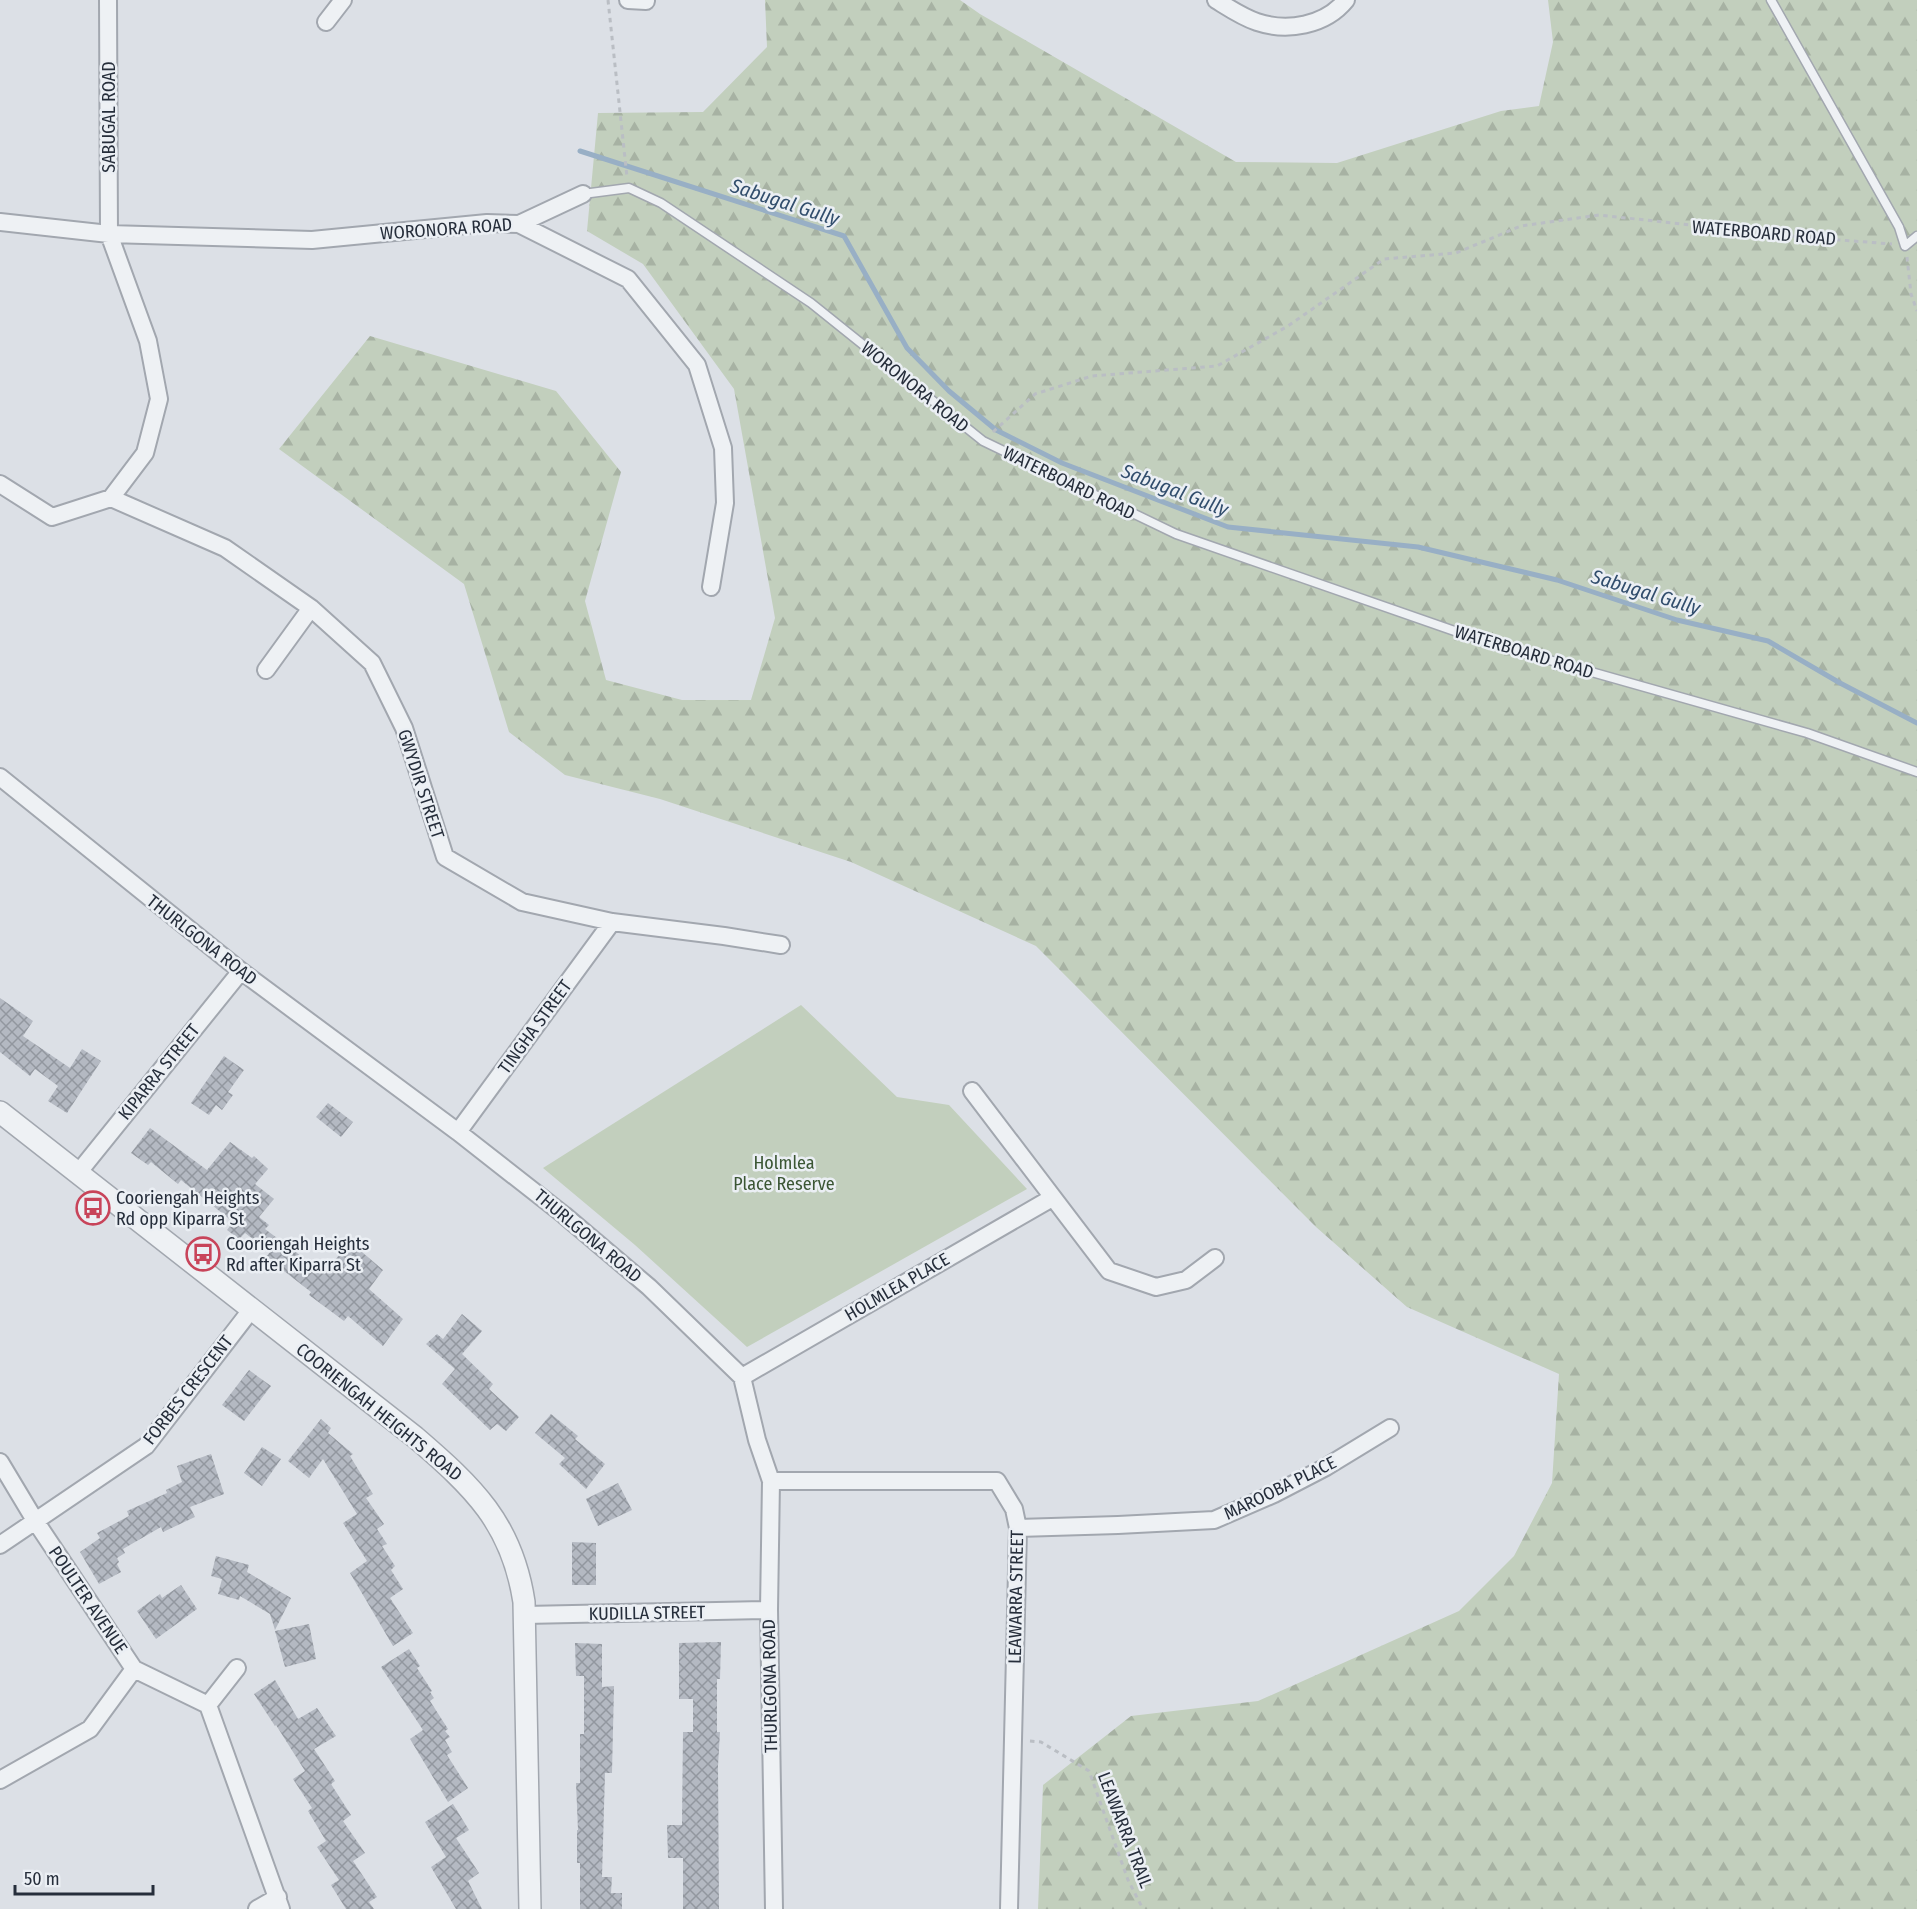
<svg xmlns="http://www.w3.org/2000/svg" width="1917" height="1909" font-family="'Fira Sans Condensed',sans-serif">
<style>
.green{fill:#c2cfbd}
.forest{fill:url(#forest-firs)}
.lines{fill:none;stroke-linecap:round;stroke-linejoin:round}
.stream{stroke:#98afc5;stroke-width:5}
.building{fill:url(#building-cross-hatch)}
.service-casing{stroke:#a2a7af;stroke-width:11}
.minor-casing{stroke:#a2a7af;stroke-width:20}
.tertiary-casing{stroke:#a2a7af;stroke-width:24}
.path{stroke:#babec4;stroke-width:3;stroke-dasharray:4.5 4.5;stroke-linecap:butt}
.service{stroke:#eef1f4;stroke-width:8}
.minor{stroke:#eef1f4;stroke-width:16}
.tertiary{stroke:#eef1f4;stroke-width:21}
.labels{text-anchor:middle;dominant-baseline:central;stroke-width:5;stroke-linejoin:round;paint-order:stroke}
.street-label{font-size:18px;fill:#262e3b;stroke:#ebeff4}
.park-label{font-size:18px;fill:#3b5634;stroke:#ebeff4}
.poi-label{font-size:18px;fill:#262e3b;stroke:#ebeff4;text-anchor:start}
.water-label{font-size:20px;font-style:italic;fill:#324e6d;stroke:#ebeff4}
</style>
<defs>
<pattern id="forest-firs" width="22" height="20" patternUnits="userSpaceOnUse" patternTransform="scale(1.5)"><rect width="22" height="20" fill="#c2cfbd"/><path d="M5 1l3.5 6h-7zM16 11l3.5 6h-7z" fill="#a7b2a3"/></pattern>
<pattern id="building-cross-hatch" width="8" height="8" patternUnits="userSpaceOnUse" patternTransform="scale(1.5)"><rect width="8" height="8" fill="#b4b9c2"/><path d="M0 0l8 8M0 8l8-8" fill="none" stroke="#92979f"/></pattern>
</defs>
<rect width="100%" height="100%" fill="#dce0e6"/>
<path class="green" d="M801 1005 897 1097 949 1105 1027 1189 747 1347 635 1245 543 1168Z"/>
<path class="forest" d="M765 0H960L980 14 1236 162 1337 163 1501 111 1539 106 1553 42 1548 0H1917V1909H1038L1043 1785 1131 1716 1258 1701 1459 1611 1514 1556 1552 1483 1559 1374 1407 1307 1316 1227 1036 946 851 862 660 799 565 775 509 732 464 584 279 449 370 336 556 391 621 472 585 601 606 680 682 700H751L775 618 734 389 643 264 587 231 598 113 703 112 767 47Z"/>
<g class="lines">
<path class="stream" d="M580 151 844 236 907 348 949 391 996 430 1062 463 1228 527 1418 547 1557 580 1677 620 1768 641 1840 683 1917 723"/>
</g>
<path class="building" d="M0 998 33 1021 23 1036 70 1068 82 1049 101 1061 67 1113 48 1101 58 1086 35 1069 30 1076 0 1052Z
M224 1056 244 1070 228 1092 233 1095 222 1110 216 1105 209 1115 191 1103Z
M328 1103 353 1122 341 1137 316 1117Z
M150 1128 207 1170 230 1142 252 1158 254 1156 268 1169 255 1184 274 1199 259 1217 269 1225 265 1229 325 1274 349 1241 383 1270 369 1289 403 1319 383 1346 348 1316 344 1321 309 1295 311 1292 266 1257 270 1252 245 1233 239 1239 227 1230 233 1222 181 1180 178 1184 151 1162 148 1165 131 1153Z
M462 1314 482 1331 462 1354 493 1384 489 1389 519 1417 506 1431 497 1424 490 1430 442 1384 455 1369 426 1344 437 1334 443 1339Z
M249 1370 271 1386 244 1421 222 1405Z
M551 1414 578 1436 575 1439 605 1464 586 1489 559 1464 565 1458 535 1433Z
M321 1419 331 1428 328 1433 353 1454 350 1456 373 1494 366 1498 384 1524 377 1529 387 1544 382 1546 395 1566 391 1570 403 1589 390 1598 413 1633 393 1646 350 1573 367 1561 343 1523 357 1514 323 1459 309 1478 288 1461Z
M262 1447 281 1459 262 1486 244 1473Z
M211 1454 224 1494 190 1507 195 1517 163 1532 161 1527 123 1549 125 1553 117 1558 119 1562 117 1564 121 1572 99 1584 80 1552 100 1538 97 1533 129 1516 127 1511 167 1493 166 1490 182 1482 177 1466Z
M618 1483 632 1510 598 1526 586 1499Z
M572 1542 596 1543V1585H572Z
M216 1556 249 1565 247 1572 291 1598 275 1630 270 1614 240 1596 239 1600 218 1594 222 1579 211 1576Z
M181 1585 197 1609 156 1639 137 1611 160 1594 162 1598Z
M309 1624 316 1659 285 1667 275 1631Z
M721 1642 720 1679H717V1732H720L718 1766 719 1909H683V1858H668L667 1825H682L683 1732H693V1699H679V1643Z
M575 1643 602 1644V1687L614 1686 612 1773H605L602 1877H612L611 1893H622V1909H580V1863H577V1830H578L576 1783H580V1734H584V1676H576Z
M409 1649 420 1666 417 1668 432 1691 430 1692 434 1698 430 1701 448 1729 445 1731 450 1737 445 1740 452 1752 447 1755 468 1788 448 1802 410 1739 423 1730 381 1667Z
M275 1680 298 1719 317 1708 336 1736 314 1749 335 1781 331 1784 351 1815 343 1821 365 1853 353 1861 377 1897 369 1902 374 1909H346L331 1885 339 1880 317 1847 326 1841 308 1811 312 1808 293 1779 305 1771 276 1725 275 1726 254 1694Z
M453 1804 469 1830 456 1838 479 1873 468 1881 482 1909H456L431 1867 446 1857 425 1822Z"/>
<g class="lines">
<g class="service-casing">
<path id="service" d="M1771 0 1899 227 1905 246 1917 236
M583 194 629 188 661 203 811 303 983 441 1176 534 1489 643 1807 733 1917 772"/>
</g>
<g class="minor-casing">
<path id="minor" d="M108 0 109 234 148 341 159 399 145 453 111 498 225 548 311 608 372 663 404 728 445 857 522 902 612 922 724 936 781 945
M628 0 646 1
M1216 0C1229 8 1242 17 1257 22 1287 32 1325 26 1346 0
M326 22 343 0
M0 222 109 234 312 240 487 223 519 224 583 194
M519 224 628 279 697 365 723 448 725 503 711 587
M0 484 52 517 111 498
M266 670 311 608
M0 777 241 971 458 1132 564 1215 649 1287 742 1377 757 1440 771 1481 769 1610 774 1909
M972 1091 1109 1271 1156 1287 1186 1280 1215 1258
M458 1132 612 922
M78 1173 241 971
M742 1377 1052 1198
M0 1462 36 1522 134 1669 208 1705 281 1909
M771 1481H997L1014 1509 1018 1528 1009 1909
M1018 1528 1118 1525 1214 1520 1274 1494 1326 1467 1390 1428
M0 1545 146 1446 251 1310
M525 1615 769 1610
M208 1705 237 1668
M0 1780 90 1729 134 1669
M257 1909 278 1897"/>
</g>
<g class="tertiary-casing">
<path id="tertiary" d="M0 1112 415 1437C473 1487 512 1523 524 1602L530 1909"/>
</g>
<path class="path" d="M608 0 627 177
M1907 257 1911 294 1917 311
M993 432 1035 394 1092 376 1217 366 1288 326 1384 259 1456 253 1521 226 1599 215 1801 237 1892 244
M1030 1741 1041 1742 1089 1771 1128 1880 1143 1909"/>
<use href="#service" class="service"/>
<use href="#minor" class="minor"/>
<use href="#tertiary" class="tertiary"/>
</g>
<defs>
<g id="bus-ring" transform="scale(1.725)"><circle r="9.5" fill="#ebeff4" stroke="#c8445a" stroke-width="1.5"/><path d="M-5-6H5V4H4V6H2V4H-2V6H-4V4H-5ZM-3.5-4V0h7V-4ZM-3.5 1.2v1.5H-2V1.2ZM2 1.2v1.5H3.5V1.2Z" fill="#c8445a"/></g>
</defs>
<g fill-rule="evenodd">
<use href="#bus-ring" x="93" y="1208"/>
<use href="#bus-ring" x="203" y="1254"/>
</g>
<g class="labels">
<g class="street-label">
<text transform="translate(109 117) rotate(-90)">SABUGAL ROAD</text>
<text transform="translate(446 229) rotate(-4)">WORONORA ROAD</text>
<text transform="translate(1764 233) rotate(5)">WATERBOARD ROAD</text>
<text transform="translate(915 387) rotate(39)">WORONORA ROAD</text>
<text transform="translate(1069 483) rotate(26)">WATERBOARD ROAD</text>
<text transform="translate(1524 652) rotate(17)">WATERBOARD ROAD</text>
<text transform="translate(421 784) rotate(72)">GWYDIR STREET</text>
<text transform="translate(202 940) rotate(38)">THURLGONA ROAD</text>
<text transform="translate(535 1027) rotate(-54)">TINGHA STREET</text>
<text transform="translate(159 1072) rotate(-51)">KIPARRA STREET</text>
<text transform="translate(588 1236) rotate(40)">THURLGONA ROAD</text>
<text transform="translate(897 1287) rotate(-30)">HOLMLEA PLACE</text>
<text transform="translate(188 1390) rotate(-52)">FORBES CRESCENT</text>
<text transform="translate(379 1412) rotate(39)">COORIENGAH HEIGHTS ROAD</text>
<text transform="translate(1280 1488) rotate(-26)">MAROOBA PLACE</text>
<text transform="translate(1016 1597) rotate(-89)">LEAWARRA STREET</text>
<text transform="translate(88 1600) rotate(56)">POULTER AVENUE</text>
<text transform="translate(647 1613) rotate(-1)">KUDILLA STREET</text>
<text transform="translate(770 1686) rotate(-91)">THURLGONA ROAD</text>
<text transform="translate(1125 1830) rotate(69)">LEAWARRA TRAIL</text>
</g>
<g class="park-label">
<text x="784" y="1163">Holmlea<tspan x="784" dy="21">Place Reserve</tspan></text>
</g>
<g class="poi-label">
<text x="116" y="1198">Cooriengah Heights<tspan x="116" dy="21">Rd opp Kiparra St</tspan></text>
<text x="226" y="1244">Cooriengah Heights<tspan x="226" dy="21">Rd after Kiparra St</tspan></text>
</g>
<g class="water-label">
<text transform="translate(785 202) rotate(18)">Sabugal Gully</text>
<text transform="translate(1175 490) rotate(21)">Sabugal Gully</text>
<text transform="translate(1646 592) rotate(17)">Sabugal Gully</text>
</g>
</g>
<path d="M15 1885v9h138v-9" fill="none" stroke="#262e3b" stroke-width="3"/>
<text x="24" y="1885" font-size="18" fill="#262e3b" stroke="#ebeff4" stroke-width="4.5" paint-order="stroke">50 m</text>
</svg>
